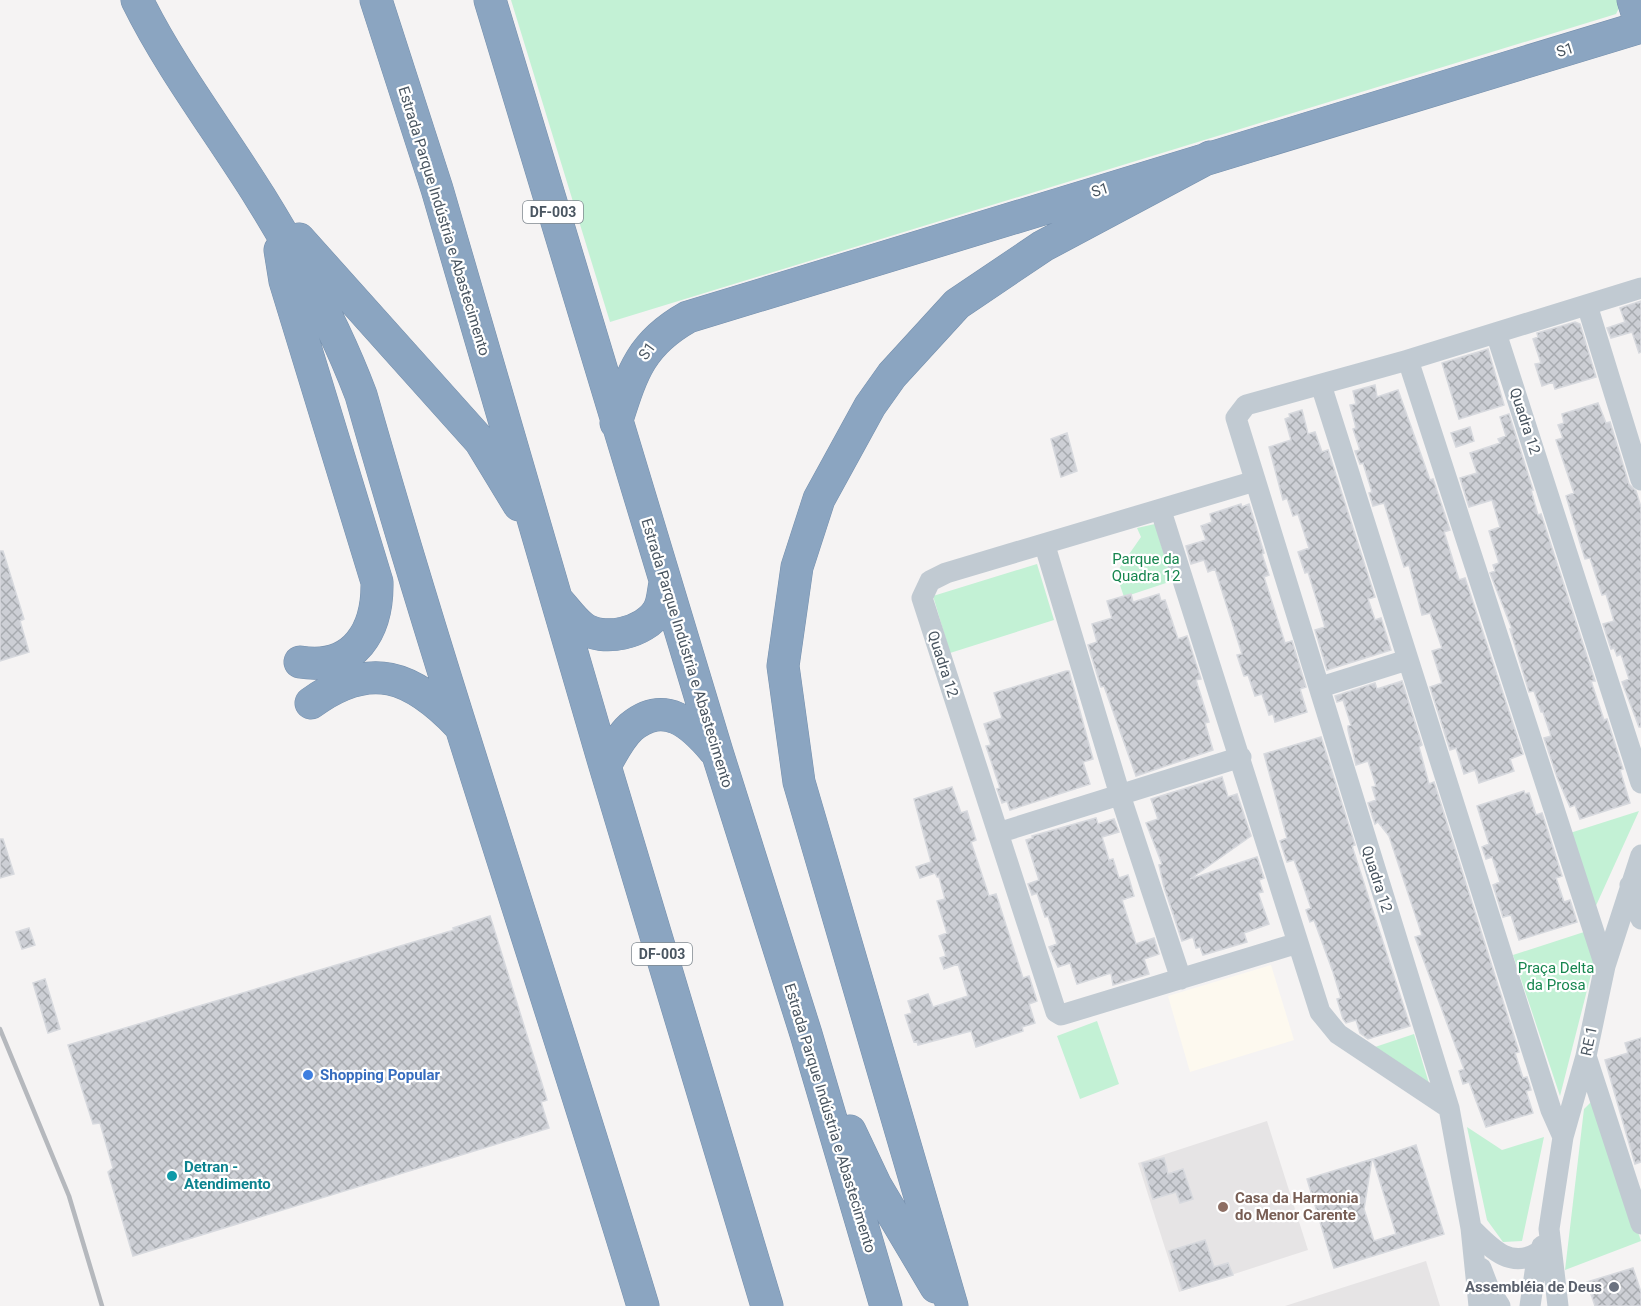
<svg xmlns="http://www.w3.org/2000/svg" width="1641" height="1306" font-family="Roboto,sans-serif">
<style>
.commercial{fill:#fdf9ef}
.education{fill:#e6e4e5}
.green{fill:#c3f1d5}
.building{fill:url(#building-cross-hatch);stroke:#d7d9de;stroke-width:1.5}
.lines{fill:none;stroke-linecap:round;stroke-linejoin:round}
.highway-casing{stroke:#7690ad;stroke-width:33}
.minor{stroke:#c1cad2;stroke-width:21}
.highway{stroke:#8ba5c1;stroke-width:32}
.rail{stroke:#b5b8bd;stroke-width:4.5}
.shop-dot{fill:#3f7fe0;stroke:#fff;stroke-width:2}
.culture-dot{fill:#0f9aa8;stroke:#fff;stroke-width:2}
.education-dot{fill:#8d6e63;stroke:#fff;stroke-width:2}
.worship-dot{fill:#6b7280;stroke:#fff;stroke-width:2}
.labels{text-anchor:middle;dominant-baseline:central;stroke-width:4.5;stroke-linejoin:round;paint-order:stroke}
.shield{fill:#fff;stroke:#808990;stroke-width:1.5}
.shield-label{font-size:14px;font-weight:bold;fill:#4a5661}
.street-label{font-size:15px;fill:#4a5661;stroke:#fff}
.park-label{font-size:15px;fill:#17864f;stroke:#fff}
.shop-label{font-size:15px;font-weight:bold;fill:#366cbe;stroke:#fff;text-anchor:start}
.culture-label{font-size:15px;font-weight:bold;fill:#0d838f;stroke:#fff;text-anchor:start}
.education-label{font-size:15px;font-weight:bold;fill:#785e54;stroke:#fff;text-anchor:start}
.worship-label{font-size:15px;font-weight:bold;fill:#5b616d;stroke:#fff;text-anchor:end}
</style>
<defs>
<pattern id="building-cross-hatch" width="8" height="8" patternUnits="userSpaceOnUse" patternTransform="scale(1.5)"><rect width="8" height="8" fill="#cdcfd5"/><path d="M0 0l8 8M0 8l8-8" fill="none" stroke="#a8abb0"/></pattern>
</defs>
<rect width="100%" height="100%" fill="#f5f3f3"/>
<path class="commercial" d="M1271 965 1294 1040 1190 1072 1168 996Z"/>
<path class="education" d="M1267 1121 1308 1250 1179 1292 1138 1163Z
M1426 1261 1440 1306H1285Z"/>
<path class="green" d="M511 0H1623L1616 14 610 322Z
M1155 524 1172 581 1124 597 1116 573 1141 537 1137 528Z
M1037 564 1054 620 950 653 933 596Z
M1639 811 1594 910 1570 833Z
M1584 932 1595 959 1560 1096 1513 955Z
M1097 1021 1119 1084 1080 1099 1057 1036Z
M1414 1034 1431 1090 1369 1049Z
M1594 1099 1641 1241 1565 1270 1584 1109Z
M1467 1127 1502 1150 1544 1137 1522 1241 1503 1242 1487 1220Z"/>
<path class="building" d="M1641 301V352L1639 353 1632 332 1611 338 1607 328 1625 322 1620 308Z
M1575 322 1580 324 1596 377 1555 389 1553 382 1542 386 1535 364 1541 363 1533 339 1538 337 1537 333Z
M1488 349 1504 405 1459 419 1442 363Z
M1375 385 1377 397 1398 390 1430 480 1433 479 1450 530 1444 532 1446 538 1459 580 1465 578 1523 754 1510 759 1514 771 1479 783 1475 770 1464 774 1456 748 1450 750 1430 687 1442 683 1432 651 1442 648 1430 613 1422 615 1409 565 1404 567 1384 503 1373 506 1369 493 1372 492 1363 463 1360 464 1355 451 1360 450 1353 429 1356 428 1350 405 1356 404 1353 391Z
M1598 403 1606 423 1610 422 1629 484 1636 491 1641 507V727H1639L1622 682 1629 679 1621 654 1617 656 1614 648 1611 649 1603 624 1614 621 1606 594 1602 595 1590 558 1585 559 1581 546 1566 496 1574 493 1556 440 1563 438 1558 425 1564 423 1562 414Z
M1302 410 1308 434 1315 432 1322 452 1328 450 1375 597 1368 599 1375 620 1381 618 1391 650 1327 670 1315 630 1325 627 1308 572 1305 573 1298 552 1309 548 1298 514 1293 516 1287 498 1283 500 1269 447 1291 440 1285 419 1290 417 1289 414Z
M1509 414 1533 490H1531L1538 515 1541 514 1595 681H1591L1604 720 1607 719 1623 769 1620 770 1630 803 1580 819 1575 805 1570 807 1557 777 1544 738 1551 736 1543 712H1541L1534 691 1529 692 1510 629H1512L1490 573 1495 571 1493 565 1499 563 1489 531 1500 527 1492 500 1469 507 1460 478 1477 473 1470 453 1500 443 1498 439 1506 436 1500 417Z
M1470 427 1474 441 1456 447 1451 433Z
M1067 433 1077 471 1061 477 1051 439Z
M1241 504 1242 507 1249 504 1250 507 1264 553 1262 554 1269 575 1264 577 1285 643 1292 641 1306 687 1300 689 1307 712 1275 722 1273 714 1269 715 1262 694 1255 696 1248 675 1244 676 1237 655 1242 654 1215 569 1208 572 1204 560 1191 564 1186 546 1206 540 1201 526 1212 522 1210 514Z
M0 551H3L24 619 20 621 29 652 0 661Z
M1131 594 1133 602 1159 594 1161 601 1165 600 1178 639 1187 636 1201 679 1196 680 1209 722 1205 723 1213 750 1136 776 1104 686 1101 687 1088 645 1097 642 1092 624 1112 618 1107 601Z
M1066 671H1069L1093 759 1083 762 1090 784 1010 810 1007 801 1002 803 997 789 1000 788 986 746 991 745 984 724 1002 718 994 693Z
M1402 681 1422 745 1419 747 1429 784 1434 782 1519 1052 1515 1053 1523 1078 1527 1077 1531 1090 1526 1091 1533 1113 1486 1127 1469 1082 1463 1084 1459 1071 1464 1069 1415 937 1422 935 1389 836 1378 822 1375 824 1368 803 1376 800 1372 787 1376 786 1368 761 1356 765 1348 730V726L1351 725 1343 700 1337 702 1335 696 1375 683 1377 689Z
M1321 737 1355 845 1352 846 1410 1026 1368 1039 1360 1033 1356 1020 1346 1023 1343 1019 1337 999 1341 998 1333 972 1314 920 1310 922 1306 910 1311 908 1300 876 1294 860 1287 862 1280 841 1287 838 1264 754Z
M1222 777 1228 797 1237 794 1251 836 1190 879 1257 857 1264 878 1259 880 1263 892 1258 893 1269 924 1244 933 1247 942 1203 955 1200 947 1196 948 1193 937 1182 941 1164 887 1159 865 1162 864 1146 823 1158 819 1151 799Z
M952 787 961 813 967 811 976 840 971 842 989 896 996 894 1023 978 1029 976 1037 1001 1029 1004 1035 1023 1022 1027 1023 1031 976 1047 971 1031 918 1045 917 1041 914 1042 905 1015 912 1013 908 1001 928 994 933 1007 968 996 958 964 944 969 940 958 946 956 939 936 947 933 937 901 945 899 939 877H937L935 873 920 878 916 867 931 862 914 799Z
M1524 791 1525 794 1529 793 1536 815 1542 813 1562 876 1556 878 1564 902 1570 900 1577 922 1519 940 1511 915 1503 917 1493 885 1500 882 1492 857 1486 859 1482 847 1489 844 1477 806Z
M1096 818 1098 824 1114 819 1119 832 1102 837 1109 860 1113 859 1119 878 1128 875 1134 896 1122 900 1136 944 1154 938 1159 954 1144 959 1149 974 1113 985 1111 973 1077 984 1070 963 1058 967 1049 947 1057 944 1048 916 1045 917 1037 893 1032 895 1028 884 1039 880 1026 840 1033 838 1032 836Z
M0 839H3L14 874 0 878Z
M490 916 547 1100 541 1102 549 1128 133 1256 108 1172 113 1168 100 1123 93 1124 68 1045 454 930 453 928Z
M29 928 35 945 22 949 16 932Z
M45 979 60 1029 48 1033 33 983Z
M1641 1038V1162L1635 1164 1605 1060 1628 1053 1625 1043Z
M1416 1145 1444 1234 1334 1268 1307 1179 1372 1159 1364 1209 1374 1241 1396 1234 1373 1159Z
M1164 1158 1168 1174 1183 1169 1193 1199 1180 1203 1176 1192 1153 1199 1142 1163Z
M1205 1240 1214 1267 1228 1263 1233 1275 1182 1290 1169 1251Z
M1633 1268 1641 1292V1306H1595L1587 1282Z"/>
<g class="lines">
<g class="highway-casing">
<path id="highway" d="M137 0C171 69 219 131 260 197 299 260 335 326 361 395 448 701 551 1002 643 1306
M376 0 437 189 605 766 767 1306
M490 0 717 752 806 1034 886 1306
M1633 0 1641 26
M299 239 480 441 519 505
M280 250 285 281 377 582C378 630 355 671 300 662
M616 423C632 373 640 344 688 317L1641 27
M559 602C566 610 573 620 582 627 602 643 645 633 658 611 663 603 663 592 665 583
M311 703C371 659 412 676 459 725
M605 766C612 753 620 737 631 727 665 699 692 724 714 750
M850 1131 876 1186 936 1287
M952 1306 799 782 783 666 797 567 819 499 870 406 892 375 957 304 1043 246 1210 157"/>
</g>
<path class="minor" d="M1587 305 1641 480
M1496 333 1641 783
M1408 360 1605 966
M1321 385 1551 1110 1563 1137
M1255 481 946 573 930 581 922 598 1056 1012 1061 1015 1298 943
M1161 511 1320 1012 1338 1034 1449 1108
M1045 546 1120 795 1181 979
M1321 687 1407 660
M998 833 1241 757
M1630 885 1641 919
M1586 1056 1641 1224
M1471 1228C1491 1248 1510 1270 1539 1252
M1481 1268 1489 1289 1500 1306
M1479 1306 1471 1228 1449 1108 1236 418 1246 405 1408 360 1641 288
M1530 1306 1535 1272 1542 1246
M1558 1306 1549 1229 1563 1137 1586 1056 1605 966 1641 855"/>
<use href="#highway" class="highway"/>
<path class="rail" d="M0 1029 69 1196 102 1306"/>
</g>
<circle class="shop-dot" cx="308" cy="1075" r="6"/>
<circle class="culture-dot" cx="172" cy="1176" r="6"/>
<circle class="education-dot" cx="1223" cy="1207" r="6"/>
<circle class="worship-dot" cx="1614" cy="1287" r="6"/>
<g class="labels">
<g class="shield">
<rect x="523" y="201" width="60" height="22" rx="4.5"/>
<rect x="632" y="943" width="60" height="22" rx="4.5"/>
</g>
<g class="shield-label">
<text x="553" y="212">DF-003</text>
<text x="662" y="954">DF-003</text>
</g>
<g class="street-label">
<text transform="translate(1565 50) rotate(-17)">S1</text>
<text transform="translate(1100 190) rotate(-17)">S1</text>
<text transform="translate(444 221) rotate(73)">Estrada Parque Indústria e Abastecimento</text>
<text transform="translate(647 351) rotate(-54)">S1</text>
<text transform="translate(1525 421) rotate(72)">Quadra 12</text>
<text transform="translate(687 653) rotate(73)">Estrada Parque Indústria e Abastecimento</text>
<text transform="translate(943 664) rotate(72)">Quadra 12</text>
<text transform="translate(1377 879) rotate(72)">Quadra 12</text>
<text transform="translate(1589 1041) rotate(-78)">RE 1</text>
<text transform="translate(830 1118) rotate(73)">Estrada Parque Indústria e Abastecimento</text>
</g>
<g class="park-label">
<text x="1146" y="559">Parque da<tspan x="1146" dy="17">Quadra 12</tspan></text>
<text x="1556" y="968">Praça Delta<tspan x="1556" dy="17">da Prosa</tspan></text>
</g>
<g class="shop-label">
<text x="320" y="1075">Shopping Popular</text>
</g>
<g class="culture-label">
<text x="184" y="1167">Detran -<tspan x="184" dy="17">Atendimento</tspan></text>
</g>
<g class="education-label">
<text x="1235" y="1198">Casa da Harmonia<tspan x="1235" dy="17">do Menor Carente</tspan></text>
</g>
<g class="worship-label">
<text x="1602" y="1287">Assembléia de Deus</text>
</g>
</g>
</svg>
